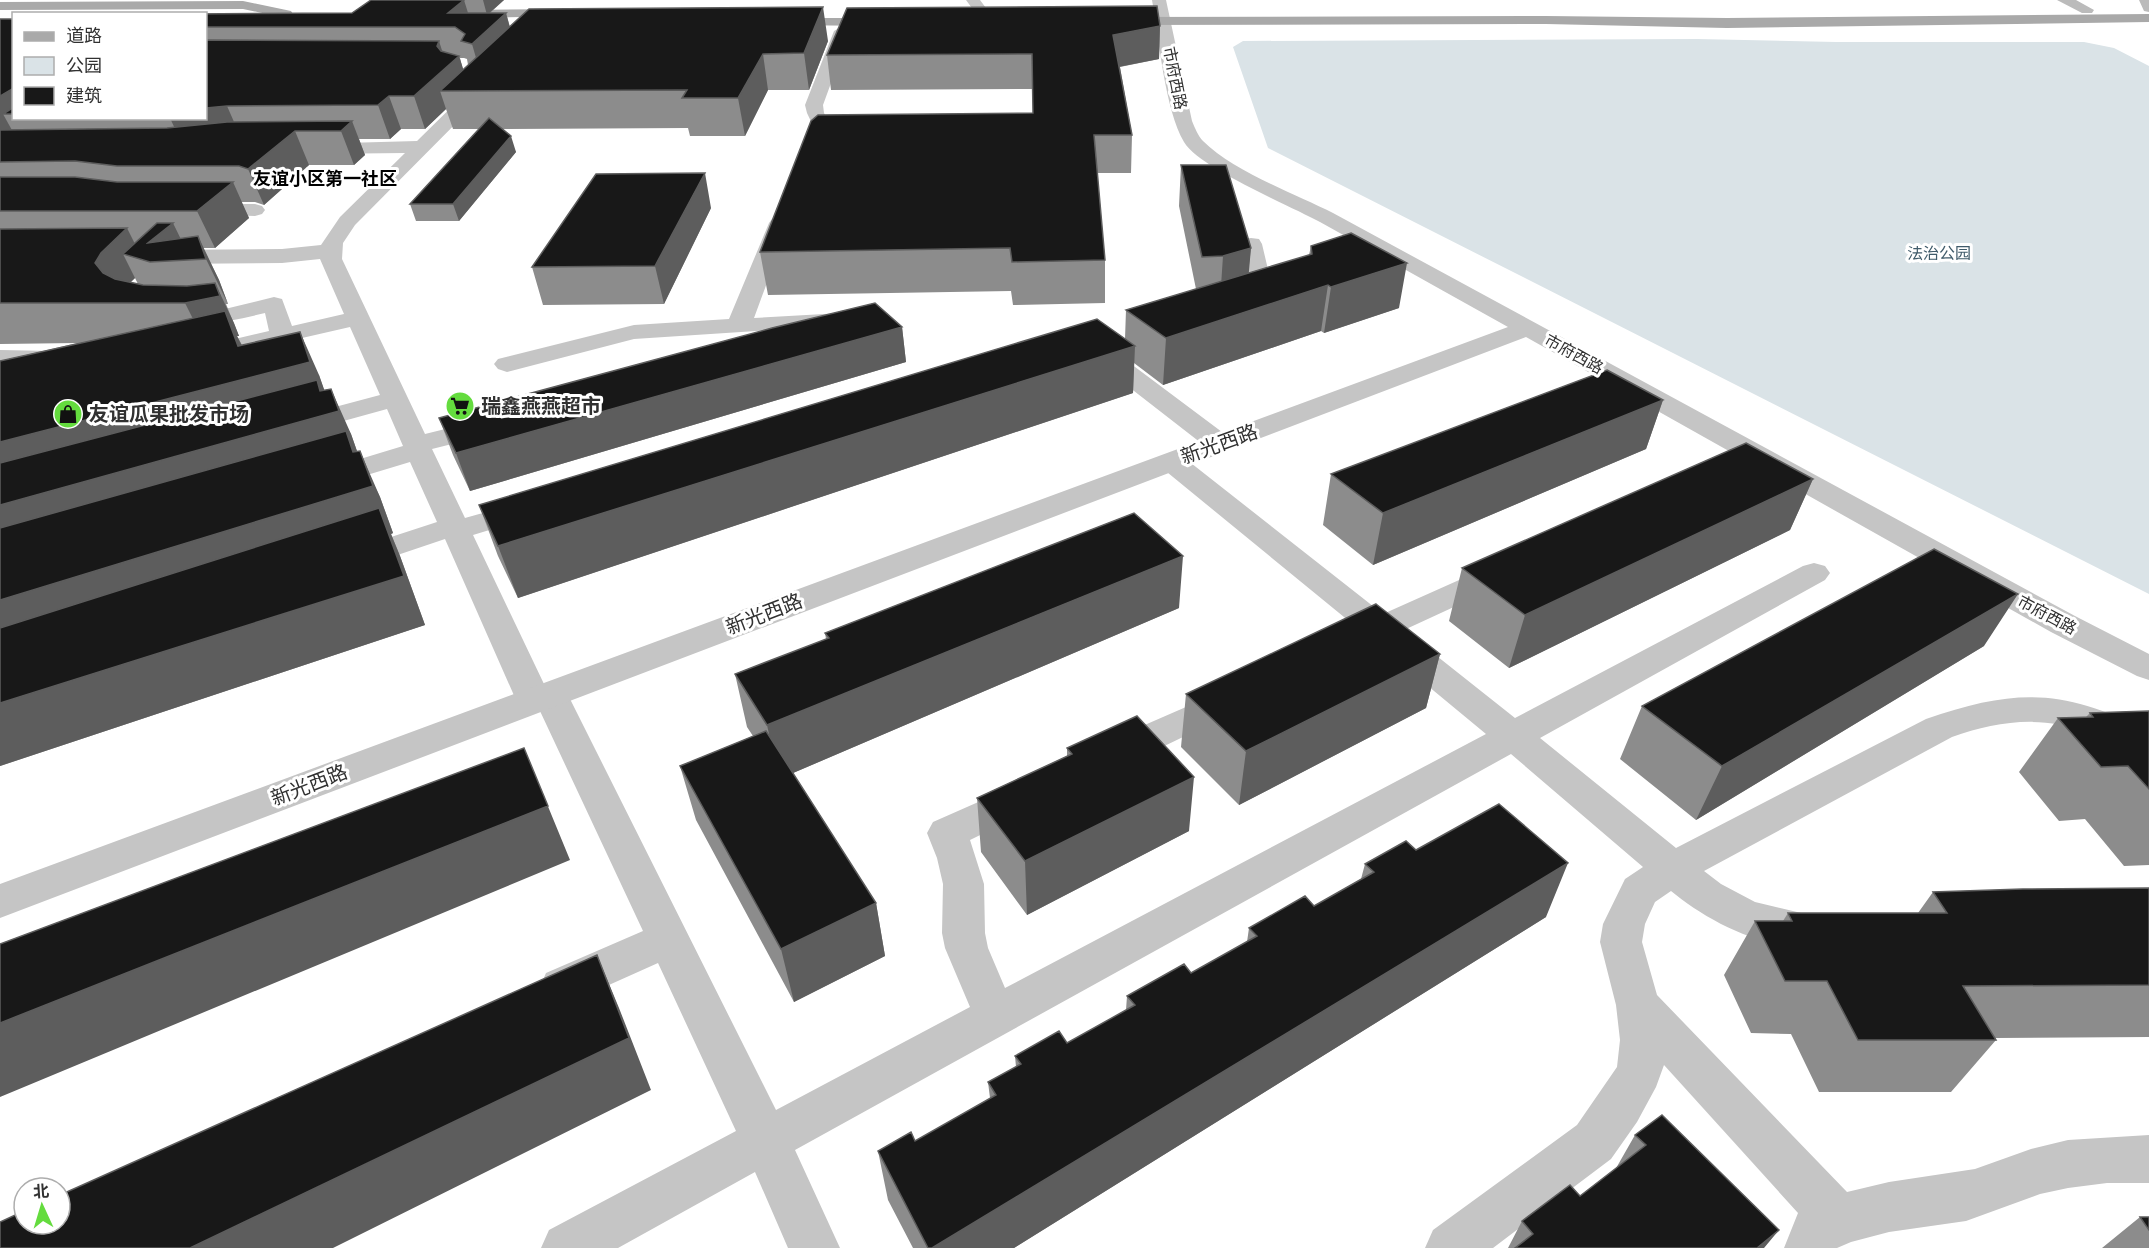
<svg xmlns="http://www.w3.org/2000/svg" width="2149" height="1248" font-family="'Public Sans','Noto Sans SC',sans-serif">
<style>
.green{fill:#dae3e7}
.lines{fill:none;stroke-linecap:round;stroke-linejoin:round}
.minor{fill:#c5c5c5;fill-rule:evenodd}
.tertiary{fill:#c5c5c5;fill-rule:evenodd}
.secondary{fill:#bbb;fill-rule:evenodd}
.primary{fill:#a9a9a9;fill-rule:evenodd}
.wall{fill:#8c8c8c;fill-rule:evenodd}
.shaded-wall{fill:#5d5d5d}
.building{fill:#181818;stroke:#5d5d5d;stroke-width:1.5}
.labels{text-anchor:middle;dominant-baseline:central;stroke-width:6;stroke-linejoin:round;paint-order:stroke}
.far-street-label{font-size:16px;fill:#313131;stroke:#fff}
.far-park-label{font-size:16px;fill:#405b6a;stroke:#fff}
.far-quarter-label{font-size:18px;font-weight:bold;fill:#000;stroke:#fff}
.poi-label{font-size:20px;font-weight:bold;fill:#313131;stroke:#fff;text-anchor:start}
.street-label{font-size:20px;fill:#313131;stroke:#fff}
</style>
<rect width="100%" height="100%" fill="#fff"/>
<path class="green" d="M1697 39 1836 42H2084L2114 48 2149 66V594L1268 148 1233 47 1243 41Z"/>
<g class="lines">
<path class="minor" d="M966 0H980L989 12 982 16 977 15Z
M842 26 850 31 823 105 824 113 834 132 830 140 815 154H801L799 150 816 132 807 113 805 105 834 31Z
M481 83 487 84 489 88 487 92 355 225 343 243 342 259 425 434 490 418 500 420 504 426 500 432 432 449 465 518 529 500 539 503 544 509 539 515 473 535 544 684 550 683 562 686 568 695 776 1110 970 1007 945 948 942 933 943 884 937 858 927 833 933 822 1019 784 1033 789 1038 799 1033 809 970 840 984 884 985 933 988 948 1005 988 1486 734 1376 643 1361 648 1349 645 1344 637 1349 629 1355 626 1162 468 1158 462 1162 456 1172 454 1182 456 1383 614 1486 568 1497 565 1508 568 1513 575 1508 582 1404 630 1515 718 1803 566 1814 563 1825 566 1830 573 1825 580 1540 738 1676 848 1926 719C2015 688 2065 688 2149 732V761C2127 755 2107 742 2086 733 2042 714 1995 722 1952 737L1704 871 1721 884 1755 902 1814 916 1820 928 1814 940C1769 956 1705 919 1671 891L1655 902 1645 924 1642 942 1657 995 1847 1192 1889 1182 1975 1169 2031 1149 2068 1140 2149 1135V1183H2107L2068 1188 2040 1194 1966 1221 1889 1232 1851 1242 1837 1248H1784L1798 1213 1664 1065 1656 1087 1637 1122 1611 1159 1493 1248H1425L1433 1230 1577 1125 1617 1067 1620 1040 1616 1005 1600 942 1603 924 1625 879 1643 867 1511 754 795 1150 840 1248H788L755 1172 618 1248H541L549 1230 736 1131 658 963 562 1006 546 1001 540 987 546 973 643 931 540 711 534 712 522 709 516 700 445 539 353 570 342 567 337 560 342 553 437 522 410 462 324 488 314 485 310 479 314 473 403 446 387 409 300 433 290 431 286 425 290 419 380 395 350 327 197 362 188 360 185 355 188 350 269 331 265 313C236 320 206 327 178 320L174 315 178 310 229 308 274 297 282 299 292 326 344 314 320 259 282 263 164 264 156 262 153 257 156 252 164 250 282 249 321 245 340 217 405 153 316 154 309 152 307 148 309 144 417 141 475 84Z
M199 204H255L262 206 265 210 262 214 255 216 192 214 189 210 192 206Z
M779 217 786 219 789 223 754 318 842 313 850 315 854 320 850 325 634 339 507 372 498 369 494 364 498 359 634 325 729 319 769 223 772 219Z
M1251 238 1259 239 1262 244 1274 295C1266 306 1248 311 1236 308L1232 303 1236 298 1250 292 1240 244 1243 239Z
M1098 344 1107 346 1230 438 1234 444 1230 450 1220 452 1210 450 1089 356 1086 351 1089 346Z
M0 350 55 351 64 354 68 359 64 364 55 367 0 366Z
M1225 690 1237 693 1243 702 1237 711 1127 764 1114 768 1101 764 1096 754 1101 744Z"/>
<path class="tertiary" d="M1152 0H1166L1192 121C1195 128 1198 136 1203 141 1233 171 1295 194 1333 213L2075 616 2149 654V680L2137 676 2051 632 1526 337 0 918V884L1508 327C1445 292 1383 257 1320 222 1291 206 1199 168 1184 142 1165 110 1159 39 1152 0Z"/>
<path class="secondary" d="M2057 0H2076L2094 10 2092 13H2082Z
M2139 0H2149V12L2144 11Z"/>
<path class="primary" d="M243 1 291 11 293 14 286 18 243 9 0 10V2Z
M569 9 574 10 576 13 574 16 462 18 455 14 462 10Z
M2149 14V22L1727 28 1546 24 1113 25 1106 21 1113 17 1546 16 1727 18Z
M780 18H885L892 22 885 26 775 25 773 22Z"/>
</g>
<path class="wall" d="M371 0H504L490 13H506L510 27 828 41 809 90H768L745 136H690L688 128 502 129 516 152 459 221H416L410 204 479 129H453L446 109 425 129H401L390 139H359L365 155 354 165H309L264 205 255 202H241L249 218 215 248H203L219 280 228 304H226L239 336H237L242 345 319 375 324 390 351 434 357 451 380 497 393 533 391 534 400 556 425 625 0 766V361L77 343 0 344V19H14V118H206V14L352 13ZM460 58H464L467 59 468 65 463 70ZM135 278 138 284 131 282Z
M1160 26 1159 59 1120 67 1132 135 1131 173H1097L1105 260V303L1013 305 1011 291 768 295 760 252 1033 113V89L831 90 827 55Z
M1181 165 1251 248 1248 273 1309 255 1311 246 1399 308 1324 333 1321 331 1163 385 1134 363 1133 393 518 598 498 556 479 505 1125 339 1126 310 1196 289 1179 206Z
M711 208 664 304 543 305 532 267Z
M902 327 906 362 470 491 453 455 439 418Z
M1663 400 1646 449 1373 565 1323 525 1331 474Z
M1813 479 1790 530 1509 668 1449 621 1462 568Z
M1179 608 793 773 876 903 885 956 794 1002 696 820 680 766 753 736 747 727 735 674 826 639 825 633Z
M1984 646 1696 820 1620 759 1642 706Z
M1440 654 1426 708 1239 805 1181 747 1186 694Z
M2149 711V865L2124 866 2085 819 2059 821 2019 772 2058 718 2086 717 2090 713Z
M1067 748 1189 831 1027 915 981 852 977 798 1067 756Z
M1416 850 1546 917 1014 1248H913L888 1200 878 1151 915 1141 990 1098 988 1082 1016 1067 1015 1056 1067 1043 1126 1010 1127 996 1191 973 1247 942 1249 928 1314 906 1361 879 1365 864Z
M2149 888V1037L1995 1038 1996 1040 1951 1092H1819L1791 1034 1751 1033 1724 975 1755 921H1783L1788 913H1918L1933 892Z
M1635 1135 1764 1248H1508L1522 1221 1580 1196 1615 1170Z
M2140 1217H2149V1248H2102Z"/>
<path class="shaded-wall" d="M464 0 473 29 448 13Z
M483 0H504L487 15Z
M823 7 828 41 809 90 804 53Z
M506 13 514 43 481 75 472 44Z
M1160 26 1159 59 1113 68V35Z
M439 41 447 66 459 56 469 87 440 91 446 109 425 129 414 96Z
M763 54 768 90 745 136 738 98Z
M14 88V114H3L13 132 0 140V96Z
M389 96 401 129 390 139 378 105Z
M227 106 242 140 183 146 170 118H206V108Z
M352 121 365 155 354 165 341 131Z
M295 131 309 165 264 205 248 169Z
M511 136 516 152 459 221 453 204Z
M705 173 711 208 664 304 655 266Z
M233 182 249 218 215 248 197 211Z
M173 223 191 260 148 243Z
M127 228 143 260 123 254 135 278 121 291 116 302 95 263 101 253Z
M198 236 219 280 228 304 206 259Z
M1251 248 1247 293 1220 301 1223 256Z
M1407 263 1399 308 1324 333 1331 287Z
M215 283 234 323 239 336H237L246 354 300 332 319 375 330 406 331 389 351 434 359 457 360 451 380 497 393 533 391 534 400 556 425 625 0 766V442L205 343 185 303Z
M1328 285 1321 331 1163 385 1166 338Z
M902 327 906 362 470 491 456 453Z
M1135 346 1133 393 518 598 498 546Z
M1663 400 1646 449 1373 565 1383 513Z
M1813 479 1790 530 1509 668 1525 615Z
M1183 556 1179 608 779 779 767 725Z
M2018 594 1984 646 1696 820 1722 766Z
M1440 654 1426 708 1239 805 1246 751Z
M524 748 570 860 0 1097V1023Z
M1194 777 1189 831 1027 915 1025 861Z
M1568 863 1546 917 1014 1248H932Z
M876 903 885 956 794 1002 781 949Z
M597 955 619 1008 651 1090 333 1248H190Z
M1779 1230 1764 1248H1757Z"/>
<path class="building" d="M371 0H464L448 13H506L472 44 461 41 465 34 455 27H206V14H187L352 13Z
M1157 6 1160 26 1113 35 1132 135H1094L1105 260 1012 262 1010 248 760 252 811 121 818 115 1033 113 1032 54 827 55 847 8Z
M823 7 804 53 763 54 738 98H682L687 90 440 91 529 9Z
M0 19H14V88L0 96Z
M206 40 439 41 437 46 441 51 459 56 414 96H389L378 105 227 106 206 108Z
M14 107V114H3Z
M489 118 511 136 453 204H410Z
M352 121 341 131H295L248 169 239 166H117L75 161 0 162V130L167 128 227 122Z
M1181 165H1226L1251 248 1223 256 1202 257Z
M705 173 655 266 532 267 596 174Z
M0 177H75L117 182H233L197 211H0Z
M157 223H173L148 243 198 236 206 259 150 262 123 254Z
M127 228 101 253 95 263 103 273 115 279 143 285 187 286 215 283 220 296 185 303H0V229Z
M1351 233 1407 263 1331 287 1328 285 1166 338 1126 310 1312 254 1311 246Z
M875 303 902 327 456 453 439 418 772 328Z
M225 311 238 346 300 332 310 362 0 442V361Z
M1097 319 1135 346 498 546 479 505Z
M1607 370 1663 400 1383 513 1331 474Z
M317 380 320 391 331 389 339 411 0 505V463Z
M346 431 353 452 360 451 373 486 0 600V528Z
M1746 443 1813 479 1525 615 1462 568Z
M379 508 404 576 0 703V628Z
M1134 513 1183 556 767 725 735 674 829 638 825 633Z
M1934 549 2018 594 1722 766 1642 706Z
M1376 604 1440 654 1246 751 1186 694Z
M2149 711V789L2128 766 2101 767 2058 718 2093 717 2090 713Z
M1137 716 1194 777 1025 861 977 798 1072 754 1067 748Z
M766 731 876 903 781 949 680 766Z
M524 748 548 806 0 1023V944Z
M1499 804 1568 863 932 1248H928L878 1151 911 1132 915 1141 996 1095 988 1082 1021 1064 1015 1056 1059 1031 1067 1043 1135 1005 1127 996 1184 964 1191 973 1257 936 1249 928 1305 896 1314 906 1374 872 1365 864 1406 841 1416 850Z
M2149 888V985L1963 986 1996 1040H1858L1827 981H1785L1755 921H1792L1788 913H1947L1933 892 2023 889Z
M597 955 629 1038 190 1248H0V1222L24 1211V1224H60V1195Z
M1662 1115 1779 1230 1757 1248H1515L1533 1234 1522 1221 1570 1185 1580 1196 1646 1145 1635 1135Z
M2140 1217H2149V1230Z"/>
<defs>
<g id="supermarket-disc" transform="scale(1.5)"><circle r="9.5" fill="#64dc3e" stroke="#fff"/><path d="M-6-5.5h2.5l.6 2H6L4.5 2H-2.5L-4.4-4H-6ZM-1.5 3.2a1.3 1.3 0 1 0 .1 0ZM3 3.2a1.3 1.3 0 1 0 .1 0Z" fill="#111"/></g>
<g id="shop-disc" transform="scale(1.5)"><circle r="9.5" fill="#64dc3e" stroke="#fff"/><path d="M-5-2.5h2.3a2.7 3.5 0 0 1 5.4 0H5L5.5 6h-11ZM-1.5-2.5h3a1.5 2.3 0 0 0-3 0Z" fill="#111"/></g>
</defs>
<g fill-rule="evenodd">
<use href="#supermarket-disc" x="460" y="406"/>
<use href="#shop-disc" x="68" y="414"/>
</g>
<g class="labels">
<g class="far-street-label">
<text transform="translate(1175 78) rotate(79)">市府西路</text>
<text transform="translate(1574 354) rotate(29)">市府西路</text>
<text transform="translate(2047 615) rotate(28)">市府西路</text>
</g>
<g class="far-park-label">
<text x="1939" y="253">法治公园</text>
</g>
<g class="far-quarter-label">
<text x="325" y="178">友谊小区第一社区</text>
</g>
<g class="poi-label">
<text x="481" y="406">瑞鑫燕燕超市</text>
<text x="89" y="414">友谊瓜果批发市场</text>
</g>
<g class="street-label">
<text transform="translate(1219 444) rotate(-20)">新光西路</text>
<text transform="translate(764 614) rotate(-21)">新光西路</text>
<text transform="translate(309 785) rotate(-21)">新光西路</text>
</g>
</g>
<rect x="12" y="12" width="195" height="108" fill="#ffffff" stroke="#adadad" stroke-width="1.5"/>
<rect x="24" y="32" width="30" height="9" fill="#a9a9a9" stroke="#adadad" stroke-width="1.5"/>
<text x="66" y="42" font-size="18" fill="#313131">道路</text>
<rect x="24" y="57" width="30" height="18" fill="#dae3e7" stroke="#adadad" stroke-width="1.5"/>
<text x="66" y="72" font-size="18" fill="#313131">公园</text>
<rect x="24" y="87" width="30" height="18" fill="#181818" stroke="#adadad" stroke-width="1.5"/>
<text x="66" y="102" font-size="18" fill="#313131">建筑</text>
<g transform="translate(42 1206) rotate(356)"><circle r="28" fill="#ffffff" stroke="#adadad" stroke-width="1.5"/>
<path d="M0-4.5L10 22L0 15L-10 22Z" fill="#64dc3e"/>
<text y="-9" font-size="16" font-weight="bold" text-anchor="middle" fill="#313131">北</text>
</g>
</svg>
